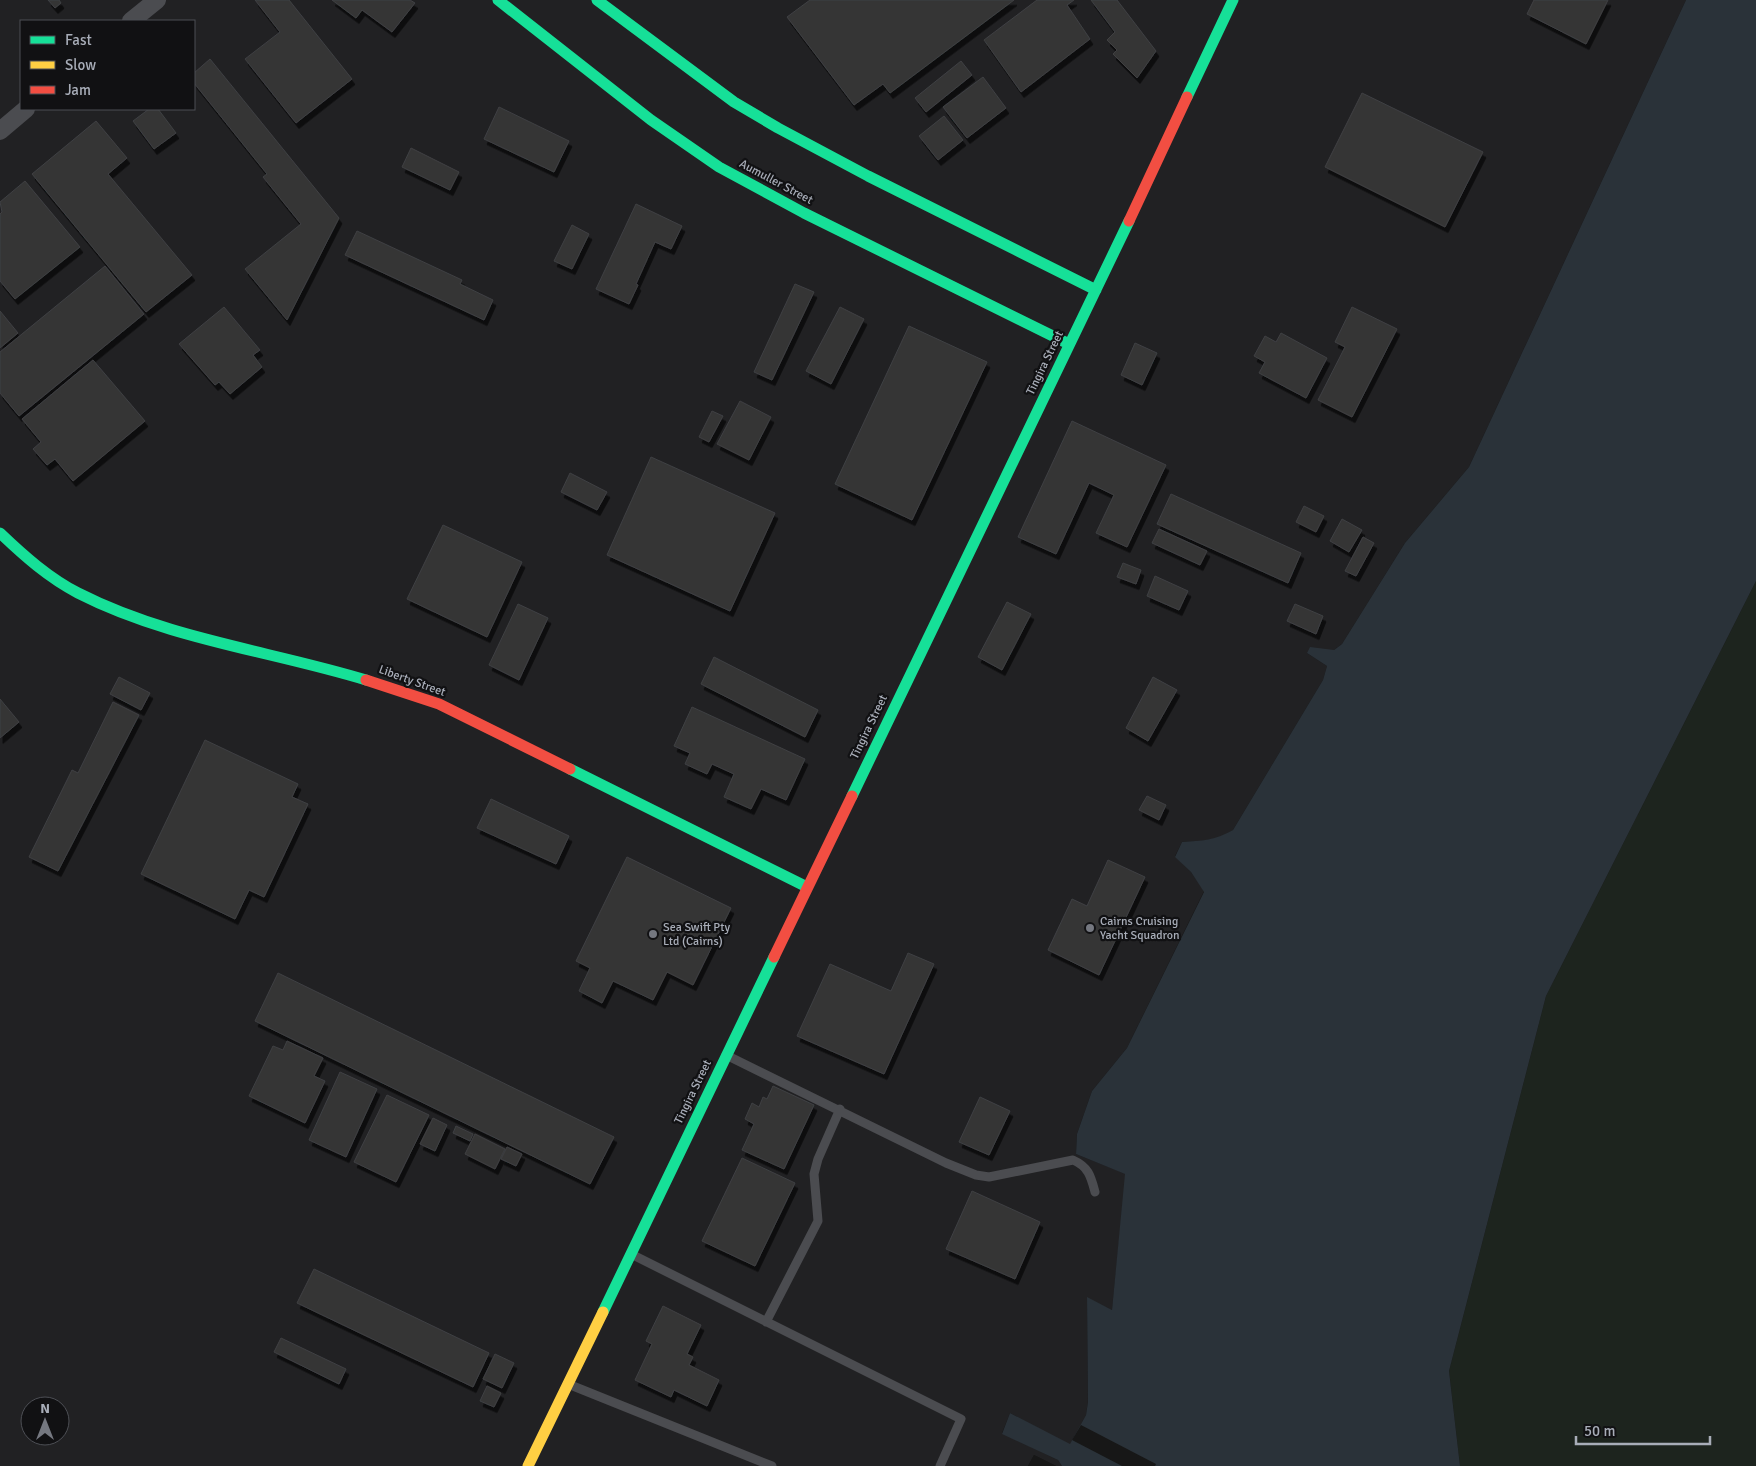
<svg xmlns="http://www.w3.org/2000/svg" width="1756" height="1466" font-family="Signika,sans-serif">
<style>
.built{fill:#212123;fill-rule:evenodd}
.green{fill:#1d241e}
.water{fill:#2a3239}
.pier{fill:#171717}
.building{fill:#353536;stroke:#3f4043;filter:url(#shadow)}
.lines{fill:none;stroke-linecap:round;stroke-linejoin:round}
.lane{stroke:#4b4c50;stroke-width:9}
.street{stroke:#4b4c50;stroke-width:18}
.fast{stroke:#16e098;stroke-width:11}
.slow{stroke:#ffcf43;stroke-width:11}
.jam{stroke:#f24e42;stroke-width:11}
.poi-dot{fill:#757880;stroke:#111113;stroke-width:2}
.labels{text-anchor:middle;dominant-baseline:central;stroke-width:4.5;stroke-linejoin:round;paint-order:stroke}
.street-label{font-size:12px;fill:#a8adb8;stroke:#111113}
.poi-label{font-size:12px;fill:#a8adb8;stroke:#111113;text-anchor:start}
</style>
<defs>
<filter id="shadow"><feDropShadow dx="3" dy="5.5" stdDeviation="0" flood-color="#0009"/></filter>
</defs>
<rect width="100%" height="100%" fill="#171717"/>
<path class="built" d="M0 0H1686L1469 467 1405 543 1342 644 1334 650 1307 653 1327 666 1323 680 1233 830 1221 837 1203 841 1182 842 1175 856 1191 872 1204 891 1127 1048 1092 1091 1077 1134 1076 1154 1126 1174 1112 1310 1087 1298 1088 1402 1086 1415 1070 1445 1010 1413 1002 1433 1058 1460 1062 1466H1056L1034 1455 1028 1466H0ZM21 21H194V109H21ZM30 1406H60V1436H30Z"/>
<path class="green" d="M1756 581V1466H1460L1449 1371 1546 996Z"/>
<path class="water" d="M1686 0H1756V581L1546 996 1449 1371 1460 1466H1062L1058 1460 1002 1434 1010 1413 1070 1444 1086 1415 1088 1402 1087 1297 1112 1310 1125 1174 1076 1154 1077 1134 1092 1091 1127 1048 1204 892 1191 872 1175 857 1182 842C1201 841 1216 840 1233 830L1323 680 1327 666 1307 653 1310 647 1334 650 1342 644 1405 543 1469 467Z"/>
<path class="pier" d="M1081 1425 1156 1464 1155 1466H1122L1072 1440Z
M1034 1455 1056 1466H1028Z"/>
<path class="building" d="M48 0H59L61 3 55 8Z
M255 0H289L352 79 296 123 245 59 280 32Z
M332 0H410L415 3 392 32 362 10 356 18Z
M810 0H1014L890 93 883 84 854 105 787 17Z
M1037 0H1074L1067 5 1090 39 1021 92 984 40Z
M1091 0H1117L1156 51 1137 78 1113 54 1117 50 1107 40 1115 32Z
M1534 0H1608L1586 44 1527 14Z
M210 59 339 218 287 320 245 269 301 224 263 177 267 174 194 83V73Z
M961 61 972 75 926 112 915 98Z
M983 77 1006 108 967 138 943 107Z
M1362 93 1483 152 1445 227 1325 167Z
M499 107 569 141 554 172 484 139Z
M149 109H158L176 133 154 149 133 121Z
M944 116 963 140 938 160 919 136Z
M96 121 127 158 108 174 192 275 146 312 32 174Z
M411 148 459 172 450 190 402 167Z
M25 181 80 247 15 299 0 281V214L2 212 0 202Z
M636 204 682 226 671 249 655 242 636 284 638 285 629 304 596 289Z
M572 225 589 234 572 269 554 261Z
M357 231 462 280 460 284 493 300 484 320 345 255Z
M105 266 144 314 19 416 0 393V352Z
M795 284 814 292 772 380 754 372Z
M224 307 260 350 253 355 262 367 230 394 219 382 215 385 179 344Z
M840 307 864 319 831 384 806 371Z
M1352 307 1397 329 1352 417 1318 400 1345 347 1335 342Z
M0 311 18 333 0 348Z
M909 326 987 362 912 520 835 484Z
M1281 333 1327 358 1306 398 1259 373 1265 362 1254 356 1265 336 1276 342Z
M1135 343 1157 353 1142 385 1121 375Z
M93 360 145 421 73 481 55 459 47 465 33 449 41 442 22 419Z
M740 401 771 417 749 460 717 444Z
M712 411 723 416 709 442 699 437Z
M1072 421 1166 465 1127 547 1096 533 1114 495 1089 483 1056 554 1018 537Z
M651 457 775 513 730 611 607 555Z
M570 473 607 492 597 510 561 492Z
M1171 494 1301 553 1288 583 1157 524Z
M1304 506 1324 516 1316 532 1296 522Z
M1342 519 1362 530 1349 552 1330 541Z
M443 525 522 562 487 637 407 599Z
M1159 529 1207 551 1200 565 1152 543Z
M1363 537 1374 543 1356 576 1345 571Z
M1123 563 1141 570 1136 584 1117 577Z
M1155 576 1188 591 1179 610 1147 596Z
M1007 602 1031 614 1002 670 978 657Z
M518 604 548 618 519 680 489 665Z
M1295 604 1323 616 1316 634 1287 621Z
M714 657 818 710 805 737 701 684Z
M119 677 150 693 141 710 110 694Z
M1153 677 1177 690 1148 741 1126 728Z
M0 699 19 722 0 738Z
M113 702 139 715 58 871 29 857 72 770 78 773Z
M692 707 805 759 786 800 761 789 751 809 724 797 734 774 712 764 707 774 685 764 690 753 674 746Z
M205 740 298 784 292 797 308 804 264 897 249 890 235 919 141 874Z
M1147 796 1166 805 1159 820 1139 810Z
M491 799 569 836 556 864 477 828Z
M627 857 731 908 693 985 667 972 653 1000 613 981 602 1003 579 991 590 968 576 961Z
M1108 860 1145 877 1099 975 1048 950 1072 899 1087 906Z
M908 953 934 964 884 1074 797 1036 830 964 891 991Z
M278 973 614 1137 590 1184 255 1021Z
M287 1041 323 1058 314 1076 325 1081 305 1123 249 1096 273 1046 283 1050Z
M340 1072 377 1089 346 1157 309 1140Z
M773 1086 814 1105 784 1169 742 1150 754 1124 745 1119 752 1103 759 1107 763 1097 767 1099Z
M387 1095 429 1115 396 1182 354 1162Z
M980 1097 1010 1111 989 1155 959 1142Z
M433 1118 447 1125 435 1151 420 1144Z
M456 1126 473 1134 470 1141 453 1133Z
M475 1134 505 1149 495 1169 465 1154Z
M507 1147 522 1154 516 1166 501 1159Z
M742 1158 795 1183 755 1266 702 1241Z
M972 1191 1040 1222 1015 1279 946 1249Z
M314 1269 489 1353 473 1387 297 1303Z
M663 1306 701 1325 687 1354 693 1357 689 1365 719 1380 707 1406 674 1390 671 1397 635 1380 652 1344 646 1341Z
M281 1338 346 1369 339 1384 274 1352Z
M495 1354 514 1363 502 1388 483 1379Z
M487 1386 501 1393 494 1407 480 1401Z"/>
<g class="lines">
<path class="lane" d="M726 1055 946 1163 976 1175 989 1177 1073 1160C1089 1167 1091 1177 1095 1192
M631 1254 961 1419 940 1466
M766 1322 818 1221 814 1174 818 1159 840 1109
M568 1384 772 1466"/>
<path class="street" d="M131 21 157 0
M0 131 26 109"/>
<path class="fast" d="M498 0 651 120 719 167 804 213 1069 344
M597 0 734 102 778 128 868 176 1096 290
M1187 97 1233 0
M0 533C24 556 49 578 78 593 168 639 271 651 366 680
M570 769 807 887
M852 796 1129 221
M603 1312 774 957"/>
<path class="slow" d="M528 1466 603 1312"/>
<path class="jam" d="M1129 221 1187 97
M366 680 439 704 570 769
M774 957 852 796"/>
</g>
<g class="poi-dot">
<circle cx="1090" cy="928" r="5"/>
<circle cx="653" cy="934" r="5"/>
</g>
<g class="labels">
<g class="street-label">
<text transform="translate(776 182) rotate(28)">Aumuller Street</text>
<text transform="translate(1045 363) rotate(-64)">Tingira Street</text>
<text transform="translate(412 681) rotate(20)">Liberty Street</text>
<text transform="translate(869 727) rotate(-64)">Tingira Street</text>
<text transform="translate(693 1092) rotate(-64)">Tingira Street</text>
</g>
<g class="poi-label">
<text x="1100" y="921">Cairns Cruising<tspan x="1100" dy="14">Yacht Squadron</tspan></text>
<text x="663" y="927">Sea Swift Pty<tspan x="663" dy="14">Ltd (Cairns)</tspan></text>
</g>
</g>
<rect x="20" y="20" width="175" height="90" fill="#111113" stroke="#4d4f55"/>
<rect x="30" y="36" width="25" height="8" fill="#16e098" stroke="#4d4f55"/>
<text x="65" y="45" font-size="15" fill="#a8adb8">Fast</text>
<rect x="30" y="61" width="25" height="8" fill="#ffcf43" stroke="#4d4f55"/>
<text x="65" y="70" font-size="15" fill="#a8adb8">Slow</text>
<rect x="30" y="86" width="25" height="8" fill="#f24e42" stroke="#4d4f55"/>
<text x="65" y="95" font-size="15" fill="#a8adb8">Jam</text>
<g transform="translate(45 1421)"><circle r="24" fill="#111113" stroke="#4d4f55"/>
<path d="M0-4L9 19L0 12L-9 19Z" fill="#757880"/>
<text y="-8" font-size="14" font-weight="bold" text-anchor="middle" fill="#a8adb8">N</text>
</g>
<path d="M1576 1436v8h134v-8" fill="none" stroke="#a8adb8" stroke-width="2.5"/>
<text x="1584" y="1436" font-size="15" fill="#a8adb8" stroke="#111113" stroke-width="4" paint-order="stroke">50 m</text>
</svg>
